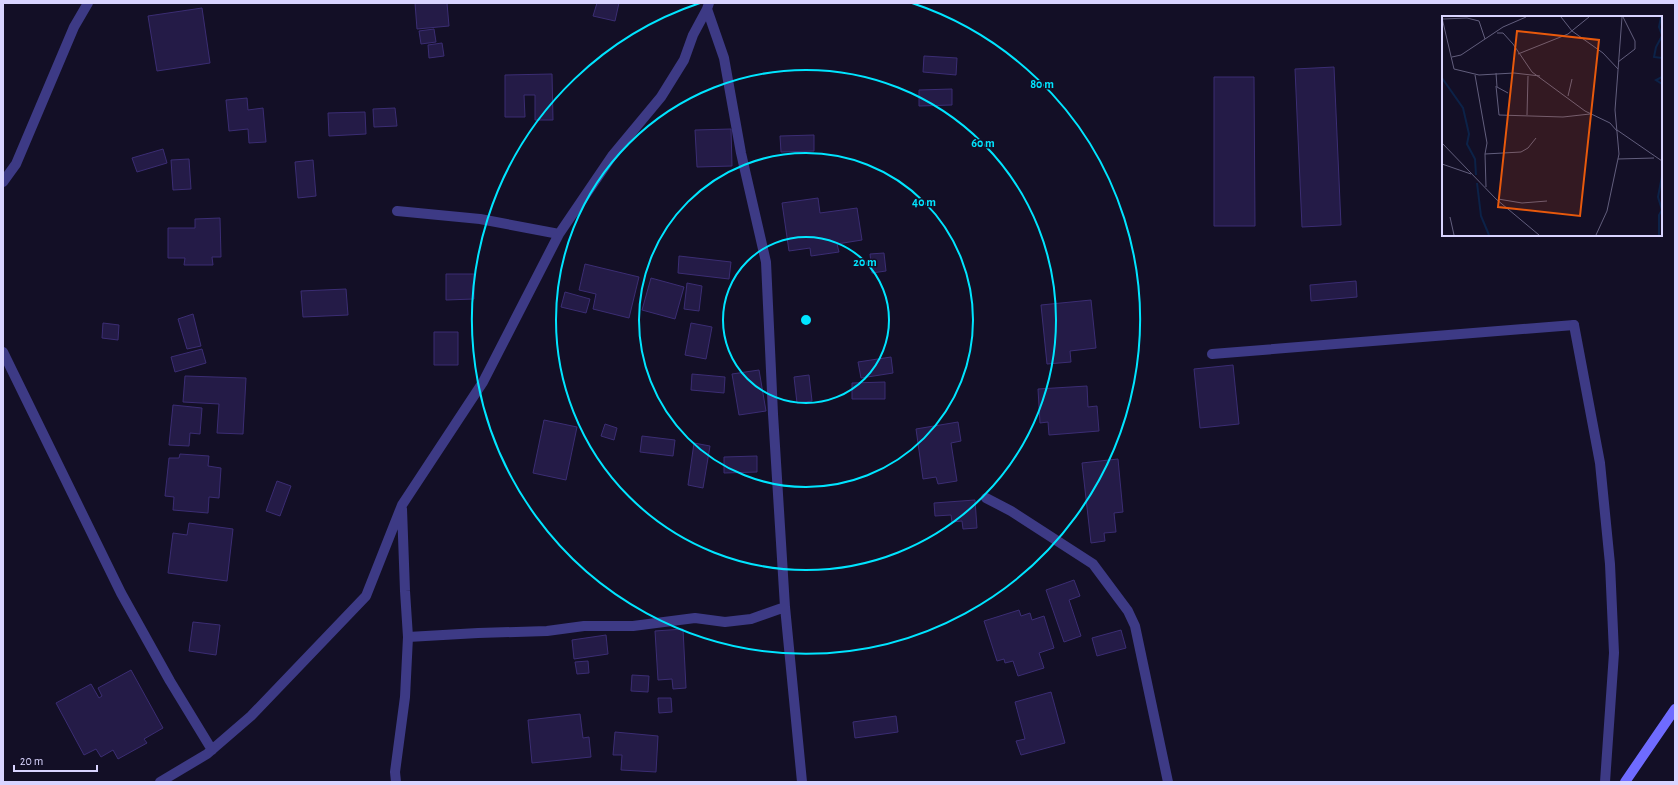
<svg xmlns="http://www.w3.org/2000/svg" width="1678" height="785" font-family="'Alegreya Sans',sans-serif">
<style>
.building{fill:#241b47;stroke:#3b2d73}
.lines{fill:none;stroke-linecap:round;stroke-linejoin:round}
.lane{stroke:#3d3a85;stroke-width:10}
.street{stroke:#3d3a85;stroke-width:10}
.secondary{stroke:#6f6bff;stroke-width:10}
.ring{fill:none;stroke:#00e5ff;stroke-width:2}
.inset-river{fill:none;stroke:#0c2248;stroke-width:2}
.inset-road{fill:none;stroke:#625e7d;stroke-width:1}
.view{fill:#e8590c;fill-opacity:0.15;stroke:#e8590c;stroke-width:2}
.inset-edge{fill:none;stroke:#d9d4ff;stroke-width:2}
.centre{fill:#00e5ff;stroke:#130f26;stroke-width:2}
.ring-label{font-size:12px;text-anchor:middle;font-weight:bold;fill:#00e5ff;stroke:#130f26;stroke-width:3;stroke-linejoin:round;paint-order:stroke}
</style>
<rect width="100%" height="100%" fill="#130f26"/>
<path class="building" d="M415 3H447L449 26 417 29Z
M597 3H619L615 21 593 16Z
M202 8 210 63 157 71 148 16Z
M434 29 436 42 421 44 419 31Z
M442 43 444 56 429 58 428 45Z
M924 56 957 58 956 75 923 72Z
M1334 67 1341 225 1302 227 1295 69Z
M552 74 553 120H535V95H524L525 117H505V75Z
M1214 77H1254L1255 226H1214Z
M952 89V105L919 106V90Z
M247 98 248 110 263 108 266 142 249 143 248 129 229 131 226 100Z
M395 108 397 126 374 127 373 109Z
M365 112 366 134 329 136 328 113Z
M731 129 732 166 697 167 695 130Z
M814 135V151L781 152 780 136Z
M163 149 167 163 137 172 132 158Z
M189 159 191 189 173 190 171 160Z
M313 160 316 196 298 198 295 162Z
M818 198 820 213 857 208 862 240 837 244 839 252 811 256 810 248 789 251 782 203Z
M220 218 221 257H212L213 265H184L185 258H168V228H195V219Z
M884 253 886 271 872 273 870 254Z
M679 256 731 262 729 279 678 273Z
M585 264 639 277 629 318 593 309 596 294 579 290Z
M446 274H474V299L446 300Z
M651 278 684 287 675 319 642 310Z
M1356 281 1357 297 1311 301 1310 285Z
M687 283 702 286 699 311 684 309Z
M346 289 348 315 303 317 301 291Z
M565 292 590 299 586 313 561 307Z
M1091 300 1096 348 1070 351 1071 362 1047 364 1041 305Z
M193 314 201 346 187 349 178 319Z
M103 323 119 325 118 340 102 338Z
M691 323 712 327 706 359 685 355Z
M434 332H458V365H434Z
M202 349 206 363 175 372 171 357Z
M891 357 893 373 861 378 858 362Z
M1233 365 1239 424 1200 428 1194 369Z
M759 370 766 411 739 415 732 374Z
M692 374 725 377 724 393 691 390Z
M809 375 812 401 797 403 794 377Z
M185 376 246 378 243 434 217 433 219 404 183 402Z
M885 382V399H852V383Z
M1087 386 1088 407 1097 406 1099 431 1049 435 1048 422 1040 423 1038 389Z
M173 405 202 408 200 434 190 433 189 446 169 445Z
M544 420 577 427 566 480 533 473Z
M958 422 961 441 951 443 957 481 938 484 936 477 923 479 916 429Z
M605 424 617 428 614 440 601 436Z
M642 436 675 440 673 456 640 452Z
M694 443 710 446 703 488 688 485Z
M180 454 209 456 208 466 221 468 219 498 209 497 208 513 173 510 174 497 165 496 169 458H179Z
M757 456V472L724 473V457Z
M1118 459 1123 512 1114 513 1116 532 1104 533 1105 541 1091 543 1082 463Z
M277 481 291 486 280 516 266 511Z
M975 500 977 528 963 529 962 521 952 522 951 515 935 516 934 503Z
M189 523 233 529 227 581 168 573 173 533 187 535Z
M1074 580 1080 596 1069 600 1081 636 1064 642 1046 590Z
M1019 610 1021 616 1030 613 1032 620 1044 616 1054 648 1039 653 1044 668 1018 676 1013 661 1005 663 1004 659 997 661 984 621Z
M193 622 220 625 216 655 189 651Z
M683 629 686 688 673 689 672 679 658 680 655 631Z
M1121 630 1126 648 1097 656 1092 638Z
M606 635 608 654 574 659 572 640Z
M588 661 589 673 577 674 575 662Z
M131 670 163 728 144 739 147 743 118 759 113 750 101 757 96 749 84 755 56 703 91 684 99 698 102 696 98 688Z
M632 675 649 676 648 692 631 691Z
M1051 692 1065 743 1021 755 1016 741 1025 739 1015 702Z
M658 698H671L672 712 659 713Z
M580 714 583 738 589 737 591 757 532 763 528 720Z
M896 716 898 732 855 738 853 722Z
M615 732 658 736 656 772 621 770 622 755H613Z"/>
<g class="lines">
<path class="lane" d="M1212 354 1574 325"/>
<path class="street" d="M707 9 724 58 741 153 766 262 773 414 785 607 802 782
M3 182 16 164 74 27 88 3
M397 211 480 219 559 234
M1574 325 1600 463 1610 564 1614 653 1605 782
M3 352 121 593 170 681 212 750
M986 498 1011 511 1093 564 1128 611 1135 626 1168 782
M408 637 478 633 547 631 584 626H633L695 618 725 622 751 619 785 607
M160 782 207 754 251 716 366 596 402 505 483 382 559 234 612 156 661 97 684 60 693 35 707 9 709 3
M396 782 395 772 405 697 408 637 405 591 402 509"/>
<path class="secondary" d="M1625 782 1675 709"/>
</g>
<g class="ring">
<circle cx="806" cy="320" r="83"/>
<circle cx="806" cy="320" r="167"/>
<circle cx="806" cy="320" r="250"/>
<path d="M912 3A334 334 0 1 1 700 3"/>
</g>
<g transform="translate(1442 16)">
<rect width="220" height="220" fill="#130f26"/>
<path class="inset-river" d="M219 1 217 11 220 19M220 20 214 31 212 41 220 42M220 61 214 64 220 68M0 62 21 92 27 118 25 128 33 143 34 159M220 160 216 181 220 194M35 167 39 200 47 219M217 219V199L220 194"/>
<path class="inset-road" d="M119 1 130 15 161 37 176 53M0 2 12 53 37 59 72 57 98 60M1 3 25 2 37 5 43 23M55 17H61L71 28 90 56 143 95 168 107 175 115M76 38 126 18 147 1M10 41 19 39 61 11 84 1M176 46 193 33V25L181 1M54 57 55 71 66 77M33 59 45 127 43 138M54 70 57 99 121 101 148 98M126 80 130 63M85 99 86 60M175 114 220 145M0 127 54 183 97 219M176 143 212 142M0 148 29 158M44 171 43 138 79 136 86 132 94 122M56 183 80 187 105 185M8 201 12 219M154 219 165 195 177 138 173 94 180 1"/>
<path class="view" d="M75 15 157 24 138 200 56 191Z"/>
<rect width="220" height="220" class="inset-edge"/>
</g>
<circle cx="806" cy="320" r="6" class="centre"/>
<g class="ring-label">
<text x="1042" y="88">80 m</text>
<text x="983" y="147">60 m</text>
<text x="924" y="206">40 m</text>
<text x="865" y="266">20 m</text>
</g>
<rect width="1678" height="785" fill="none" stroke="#d9d4ff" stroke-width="8"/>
<path d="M14 765v6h83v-6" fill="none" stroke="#d9d4ff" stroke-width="2"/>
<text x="20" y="765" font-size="12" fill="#d9d4ff" stroke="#130f26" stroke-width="3" paint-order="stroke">20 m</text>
</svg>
